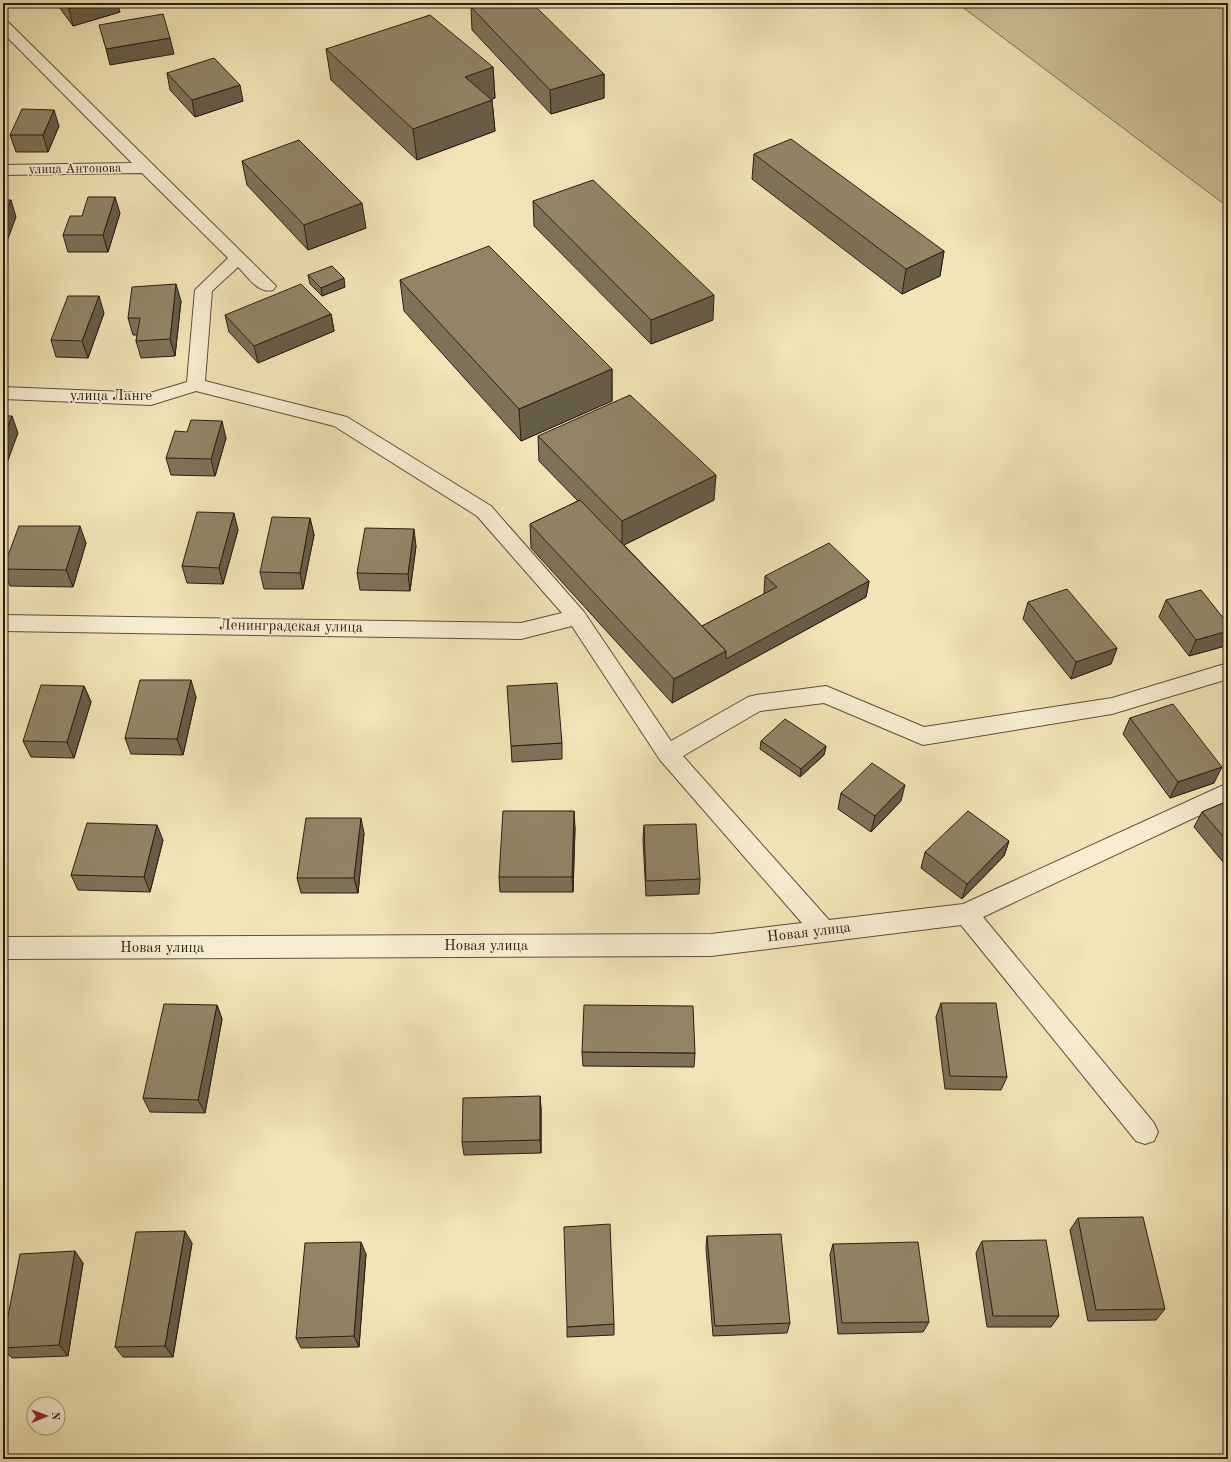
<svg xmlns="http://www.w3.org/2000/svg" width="1231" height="1462" font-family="'Old Standard TT',serif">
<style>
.green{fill:#cfc29a;stroke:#7c7055}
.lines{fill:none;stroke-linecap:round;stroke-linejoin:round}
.minor-casing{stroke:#5b503a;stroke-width:2}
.minor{fill:#f6edd0;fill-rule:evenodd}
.wall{fill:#7d7258;stroke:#291e10}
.shaded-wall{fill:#665d47;stroke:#291e10}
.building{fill:#918566;stroke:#291e10}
.labels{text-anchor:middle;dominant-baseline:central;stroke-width:3.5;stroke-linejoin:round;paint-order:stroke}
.far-street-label{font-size:13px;fill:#291e10;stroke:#f6edd0}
.street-label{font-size:15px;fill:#291e10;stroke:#f6edd0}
</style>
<rect width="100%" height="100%" fill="#f1e4b6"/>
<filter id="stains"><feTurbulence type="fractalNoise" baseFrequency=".005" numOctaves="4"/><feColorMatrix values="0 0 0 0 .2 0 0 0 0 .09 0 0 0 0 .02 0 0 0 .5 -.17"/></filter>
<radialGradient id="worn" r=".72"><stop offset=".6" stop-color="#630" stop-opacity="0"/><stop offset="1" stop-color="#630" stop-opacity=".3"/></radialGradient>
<path class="green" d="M957 3H1228V207Z"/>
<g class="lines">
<g class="minor-casing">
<path id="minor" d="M3 21 8 22 276 286 273 290C258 294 248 277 238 267L212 291 205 381 347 417 491 506 584 612 671 741 748 697 756 695 826 686 924 727 1112 698 1228 663V679L1112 714 923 745 824 703 760 711 683 756 829 920 963 904 1228 783V802L983 917 1154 1123 1158 1132 1154 1141 1145 1144 1136 1141 961 925 711 956 3 959V937L711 934 802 923 660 760 572 626 521 639 3 631V615L521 623 562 613 477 516 334 426 196 391 151 405 3 399V387L150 393 187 382 195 290 228 258 142 173 3 175V165L132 163 3 33Z"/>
</g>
<use href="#minor" class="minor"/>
</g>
<path class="wall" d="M56 3H117L120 12 73 26Z
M471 7 604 74V98L551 114 472 30Z
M326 49 493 67 495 98 492 99V100L495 131 417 160 331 80Z
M167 73 243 101 195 117 170 90Z
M59 126 48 152H16L10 135Z
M754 154 944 251 940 276 902 294 752 179Z
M242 161 366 228 308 250 247 185Z
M533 201 713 320 651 344 534 226Z
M120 213 108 252H68L63 235 82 216Z
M308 275 345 287 322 296 310 284Z
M400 280 612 369V401L521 441 404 311Z
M181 301 175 356 141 358 136 341 137 335H133L128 318Z
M104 313 88 358 56 357 51 340Z
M331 314 334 331 258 363 229 332 225 315Z
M187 432 226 438 215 476 171 475 166 458Z
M538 436 714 500 624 545 702 626 764 594V593L765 576 869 581 866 597 672 703 531 548 530 524 578 501 539 461Z
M310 518 314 535 303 589H264L260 572Z
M238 530 223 584 187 583 182 566Z
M86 543 73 587 10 586 3 569Z
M416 546 410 591 360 590 357 573Z
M1166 600 1225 646 1189 656 1159 617Z
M1028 602 1117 648 1111 664 1071 679 1023 619Z
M84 686 91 702 74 758 31 757 23 741Z
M196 697 183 755 131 754 125 738Z
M1130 718 1214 783 1170 798 1123 734Z
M761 741 826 746 824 755 800 777 760 749Z
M562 743V759L512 762 511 746Z
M841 793 901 801 871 832 838 809Z
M1228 801V868L1194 827 1202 812Z
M644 825 700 879 699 894 646 896 643 840Z
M575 827 573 892H500L499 877Z
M364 833 358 893H301L297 878Z
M163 840 150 892 78 890 71 875Z
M1009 841 1004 856 962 899 921 868 925 852Z
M941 1003 1007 1077 1001 1090 945 1089 936 1017Z
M217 1005 222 1019 205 1113 150 1112 143 1098Z
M582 1052 695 1053 694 1067 583 1066Z
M540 1096 541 1109V1153L464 1155 462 1142Z
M1078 1218 1165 1309 1156 1320 1088 1321 1070 1230Z
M707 1236 790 1323 787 1333 713 1336 706 1248Z
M982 1241 1059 1316 1051 1327H987L976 1253Z
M192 1243 173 1357H123L115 1347Z
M833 1244 929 1322 923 1332 838 1334 830 1255Z
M366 1254 359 1347 301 1348 296 1338Z
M83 1263 68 1356 12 1358 3 1349V1342Z
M614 1324V1335L567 1337V1327Z"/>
<path class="shaded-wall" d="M91 3H117L120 12 73 26 69 9Z
M194 3H206L194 5Z
M170 38 174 54 110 65 106 49Z
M493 67 495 98 468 108 465 77Z
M604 74V98L551 114 550 90Z
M240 85 243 101 195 117 192 100Z
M492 100 495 131 417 160 413 129Z
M54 110 59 126 48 152 43 135Z
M115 197 120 213 108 252 103 235Z
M11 200 16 217 3 252V219Z
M362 203 366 228 308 250 304 225Z
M944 251 940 276 902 294 906 269Z
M344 278 345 287 322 296 321 288Z
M176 284 181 301 175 356 170 339Z
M714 295 713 320 651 344V320Z
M99 296 104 313 88 358 82 341Z
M3 313 6 321 3 329Z
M331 314 334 331 258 363 254 346Z
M612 369V401L521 441 519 409Z
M12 416 18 433 3 474V439Z
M222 421 226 438 215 476 211 459Z
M716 475 714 500 622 546V521Z
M234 513 238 530 223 584 219 568Z
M310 518 314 535 303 589 300 573Z
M80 526 86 543 73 587 66 570Z
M414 529 416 546 410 591 408 574Z
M869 581 866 597 672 703 674 679 726 651Z
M1228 631V639L1225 646 1189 656 1196 640Z
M1117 648 1111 664 1071 679 1076 662Z
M191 680 196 697 183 755 177 739Z
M84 686 91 702 74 758 67 742Z
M826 746 824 755 800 777 801 769Z
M1222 767 1214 783 1170 798 1178 782Z
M905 785 901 801 871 832 875 816Z
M574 811 575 827 573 892 572 877Z
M361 818 364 833 358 893 354 878Z
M157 825 163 840 150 892 144 877Z
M1009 841 1004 856 962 899 967 884Z
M217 1005 222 1019 205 1113 198 1100Z
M540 1096 541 1109V1153L540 1140Z
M185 1231 192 1243 173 1357 165 1346Z
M361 1242 366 1254 359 1347 354 1336Z
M75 1251 83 1263 68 1356 59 1345Z"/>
<path class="building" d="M64 3H91L69 9Z
M484 3H532L604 74 550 90 471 7Z
M163 14 170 38 106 49 99 25Z
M430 15 493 67 465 77 492 100 413 129 326 49Z
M214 58 240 85 192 100 167 73Z
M22 109 54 110 43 135H10Z
M791 139 944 251 906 269 754 154Z
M299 140 362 203 304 225 242 161Z
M593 180 714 295 651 320 533 201Z
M88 197H115L103 235H63L70 216H82Z
M3 200H11L3 219Z
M489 246 612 369 519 409 400 280Z
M332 266 344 278 321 288 308 275Z
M176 284 170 339 136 341 140 318H128L132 287Z
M301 284 331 314 254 346 225 315Z
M68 296H99L82 341 51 340Z
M630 395 716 475 622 521 538 436Z
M3 416H12L3 439Z
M191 420 222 421 211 459 166 458 175 431 187 432Z
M580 500 726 651 674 679 530 524Z
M197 512 234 513 219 568 182 566Z
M272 517 310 518 300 573 260 572Z
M19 526H80L66 570 3 569Z
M365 528 414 529 408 574 357 573Z
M829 543 869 581 726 659V651L702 626 777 587 765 576Z
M1067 589 1117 648 1076 662 1028 602Z
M1201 590 1228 624V631L1196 640 1166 600Z
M140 680H191L177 739 125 738Z
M557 683 562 743 511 746 507 686Z
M41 685 84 686 67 742 23 741Z
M1173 704 1222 767 1178 782 1130 718Z
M785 719 826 746 801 769 761 741Z
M872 763 905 785 875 816 841 793Z
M1228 801V842L1202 812Z
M503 811H574L572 877H499Z
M968 811 1009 841 967 884 925 852Z
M306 818H361L354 878H297Z
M87 823 157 825 144 877 71 875Z
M696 824 700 879 646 881 644 825Z
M941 1003H996L1007 1077 950 1076Z
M164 1004 217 1005 198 1100 143 1098Z
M584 1005 693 1006 695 1053 582 1052Z
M540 1096V1140L462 1142 463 1098Z
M1143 1217 1165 1309 1096 1310 1078 1218Z
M610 1224 614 1324 567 1327 564 1227Z
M185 1231 165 1346 115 1347 136 1232Z
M781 1234 790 1323 715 1326 707 1236Z
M1046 1240 1059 1316H993L982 1241Z
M361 1242 354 1336 296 1338 305 1243Z
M918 1242 929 1322 842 1323 833 1244Z
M75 1251 59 1345 3 1348V1342L20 1254Z"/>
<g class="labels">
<g class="far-street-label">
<text transform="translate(75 169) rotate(-1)">улица Антонова</text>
</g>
<g class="street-label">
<text x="111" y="396">улица Ланге</text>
<text transform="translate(291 627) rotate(1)">Ленинградская улица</text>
<text transform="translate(809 933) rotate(-7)">Новая улица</text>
<text x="486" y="946">Новая улица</text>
<text x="162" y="948">Новая улица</text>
</g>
</g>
<rect width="1231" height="1462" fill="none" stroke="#f1e4b6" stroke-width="16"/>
<rect x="4" y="4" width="1223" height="1454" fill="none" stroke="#291e10" stroke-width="2"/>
<rect x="8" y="8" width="1215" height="1446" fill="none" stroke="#291e10"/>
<g transform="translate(46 1416) rotate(89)"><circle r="19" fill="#f6edd0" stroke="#a49a83"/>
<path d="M0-3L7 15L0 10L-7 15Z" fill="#8f2418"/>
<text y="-6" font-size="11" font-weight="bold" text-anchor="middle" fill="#291e10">N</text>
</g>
<rect width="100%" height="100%" filter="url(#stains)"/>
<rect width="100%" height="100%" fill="url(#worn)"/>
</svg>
